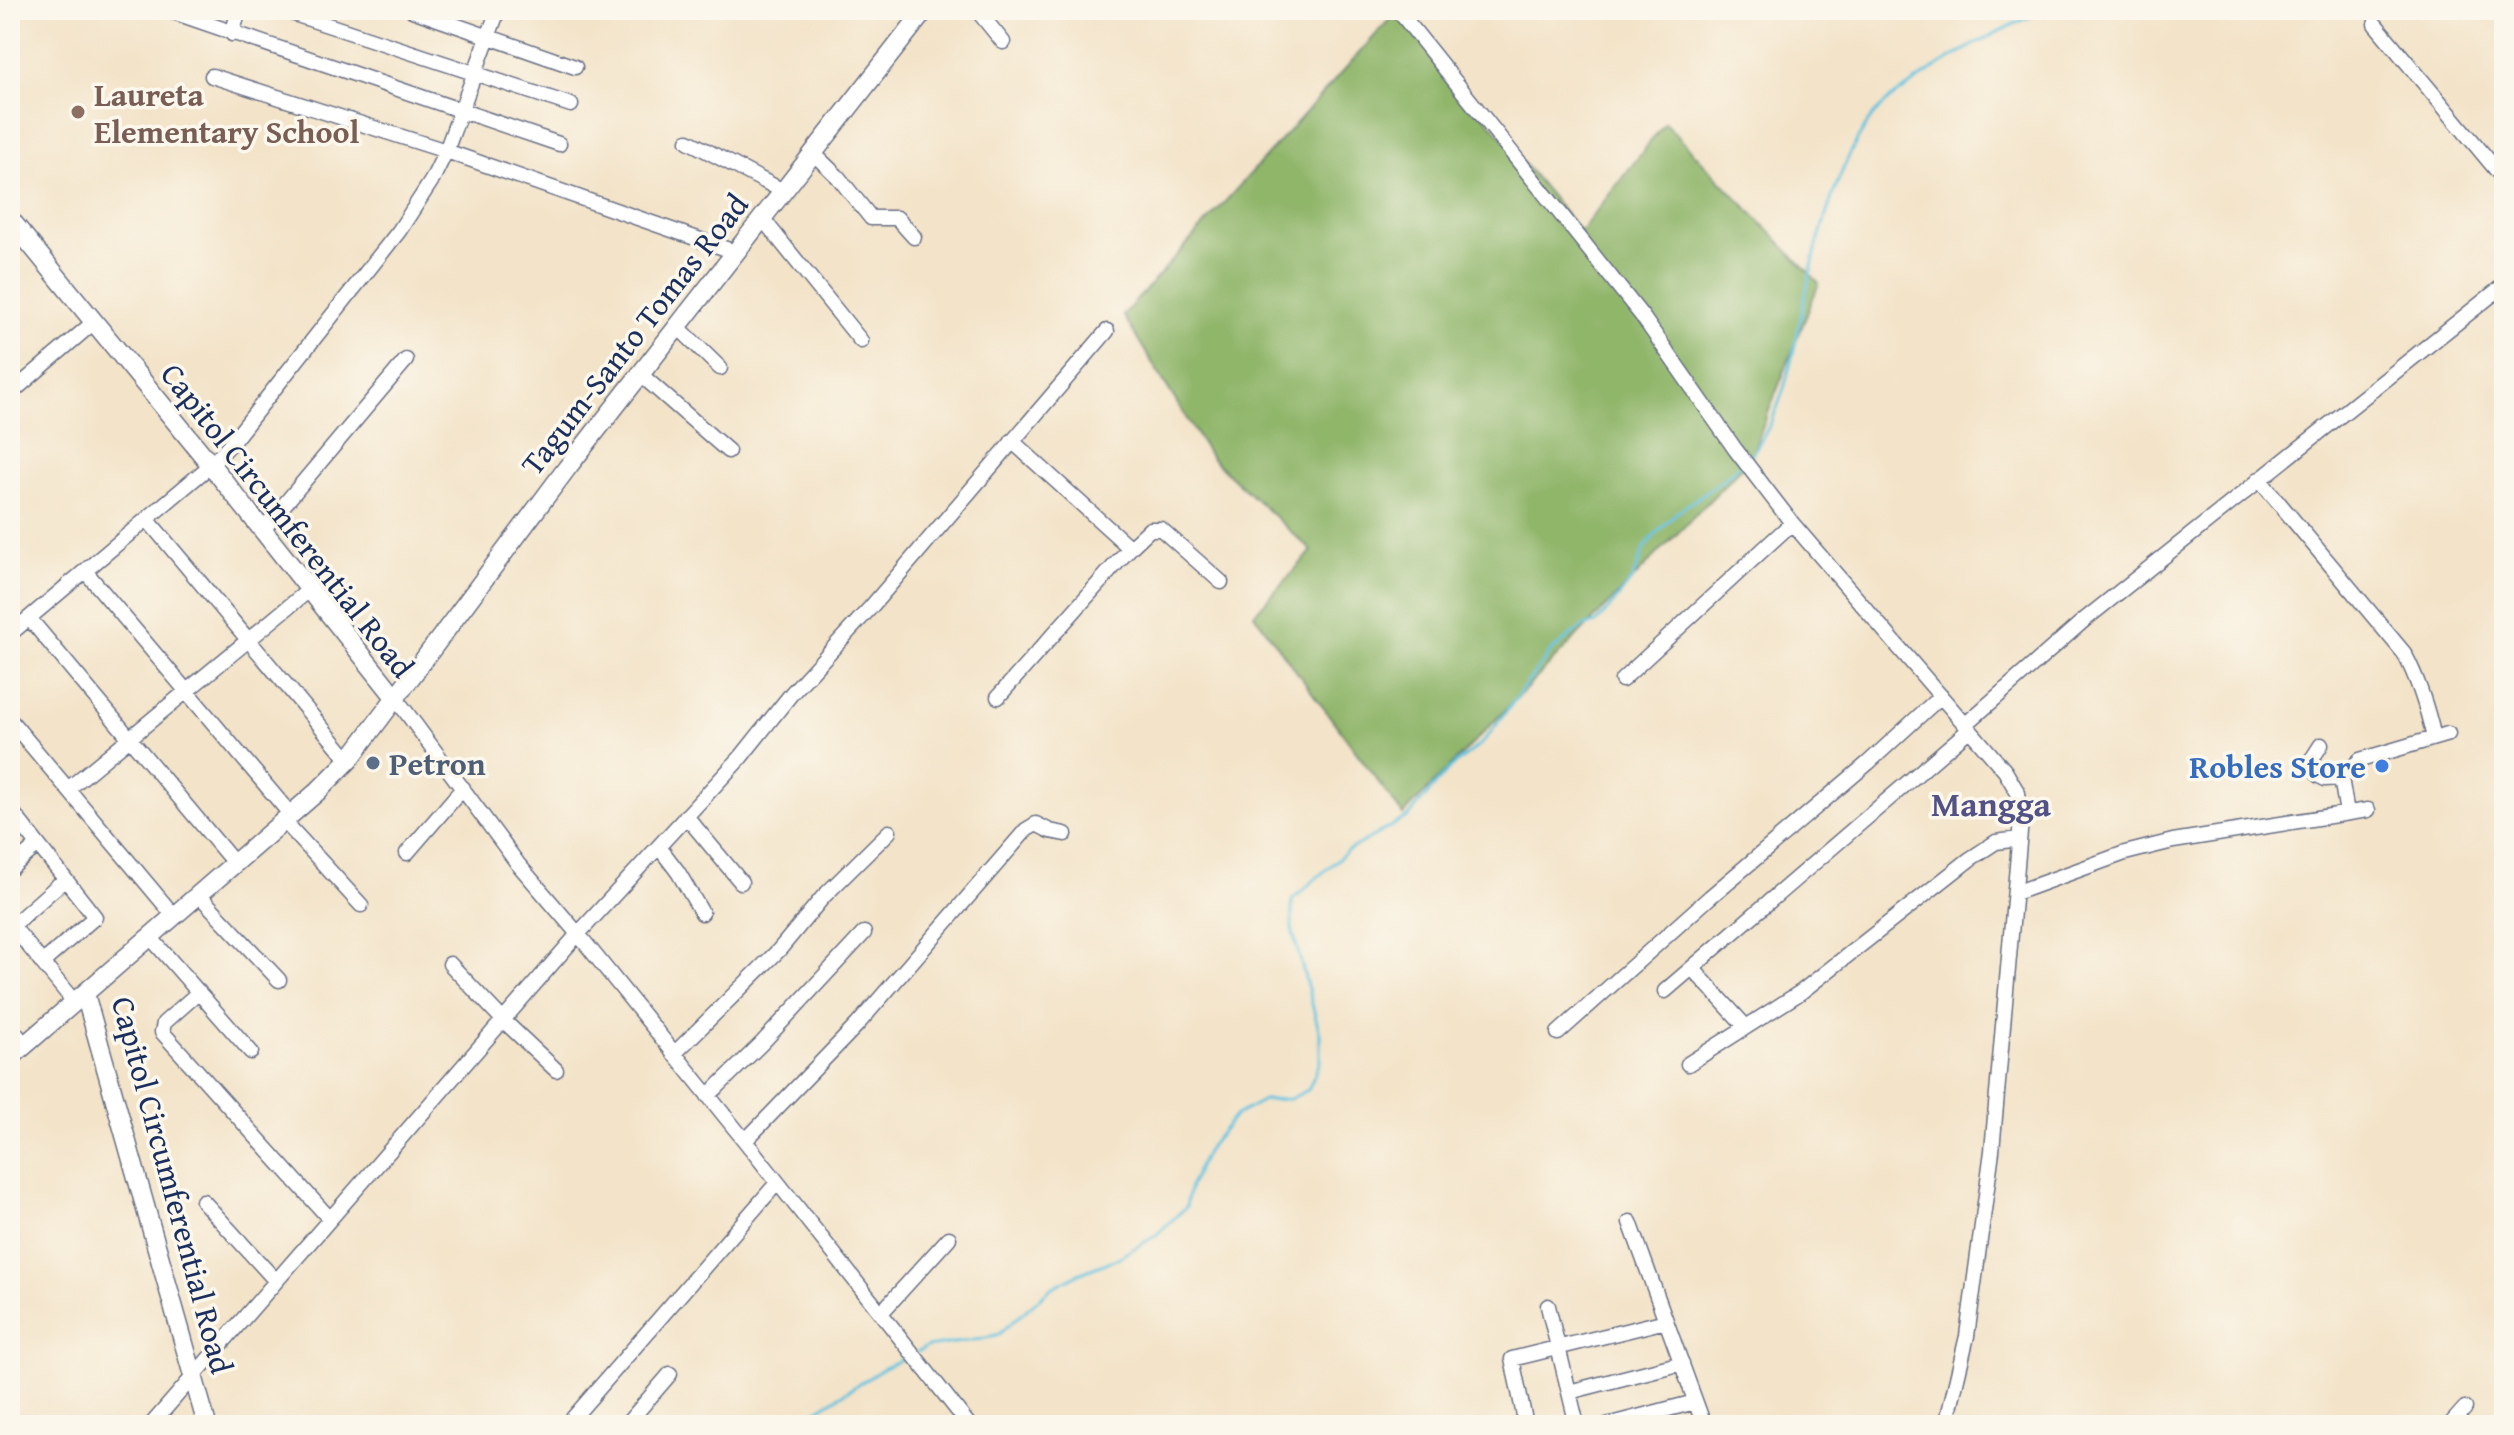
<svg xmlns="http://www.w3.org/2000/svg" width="2514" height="1435" font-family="'Gentium Book Plus',serif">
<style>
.forest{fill:#90b66b;stroke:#567264;stroke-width:2}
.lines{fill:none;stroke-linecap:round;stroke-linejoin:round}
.stream{stroke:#60c1de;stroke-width:3}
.minor-casing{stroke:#676e83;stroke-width:17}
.major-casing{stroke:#676e83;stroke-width:21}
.minor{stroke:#fff;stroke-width:14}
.major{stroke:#fff;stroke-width:18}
.education-dot{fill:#8d6e63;stroke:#fbf7ec;stroke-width:3}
.service-dot{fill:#5c6f8a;stroke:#fbf7ec;stroke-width:3}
.shop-dot{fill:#3f7fe0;stroke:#fbf7ec;stroke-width:3}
.labels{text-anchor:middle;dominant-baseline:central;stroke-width:7;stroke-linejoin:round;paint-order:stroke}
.education-label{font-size:32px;font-weight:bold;fill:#785e54;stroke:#fbf7ec;text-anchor:start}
.street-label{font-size:32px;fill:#1b2f5e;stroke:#fbf7ec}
.service-label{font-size:32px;font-weight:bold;fill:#4e5e75;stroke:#fbf7ec;text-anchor:start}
.shop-label{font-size:32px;font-weight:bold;fill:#366cbe;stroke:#fbf7ec;text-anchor:end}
.neighbourhood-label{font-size:34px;font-weight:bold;fill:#535286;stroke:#fbf7ec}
</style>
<rect width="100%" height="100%" fill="#fbf7ec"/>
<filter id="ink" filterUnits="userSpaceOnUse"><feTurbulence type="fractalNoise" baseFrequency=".0125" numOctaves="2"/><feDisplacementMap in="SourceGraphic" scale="16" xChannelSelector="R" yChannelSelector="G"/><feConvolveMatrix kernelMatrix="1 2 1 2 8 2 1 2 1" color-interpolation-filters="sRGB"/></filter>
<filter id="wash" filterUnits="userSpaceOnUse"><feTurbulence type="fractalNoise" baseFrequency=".006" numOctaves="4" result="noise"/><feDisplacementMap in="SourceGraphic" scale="32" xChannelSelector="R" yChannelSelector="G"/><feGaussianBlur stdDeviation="1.8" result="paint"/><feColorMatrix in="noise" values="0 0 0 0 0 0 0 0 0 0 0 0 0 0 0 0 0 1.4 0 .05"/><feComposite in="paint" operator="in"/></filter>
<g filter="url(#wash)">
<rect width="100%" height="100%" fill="#f3e3c8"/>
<path class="forest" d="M1398 10 1580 232 1665 123 1819 283 1750 459 1403 815 1254 614 1312 551 1211 458 1123 315Z"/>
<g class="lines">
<path class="stream" d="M1749 457C1780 421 1792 362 1801 316 1813 255 1834 168 1872 117 1881 104 1896 96 1909 86 1952 55 1997 30 2046 10
M917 1352 927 1347 982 1339 999 1334 1051 1288 1076 1275 1116 1259 1155 1236 1186 1207 1190 1186 1207 1150 1236 1115 1264 1100 1290 1099 1308 1090 1320 1062V1034L1292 929V900L1347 851 1409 816 1448 770 1482 743 1491 732 1551 651 1584 626 1596 623 1609 609 1633 578 1644 549 1654 536 1676 513 1723 480 1739 466
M793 1425 886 1367 910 1355"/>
</g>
</g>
<g filter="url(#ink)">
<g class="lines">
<g class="minor-casing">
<path id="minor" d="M167 10 559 144
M282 10 571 105
M412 10 575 67
M977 10 1003 42
M1398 10 1642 316 1735 449 1792 523 2005 771 2018 793 2021 820 1992 1151 1967 1336 1946 1425
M2375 24 2504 179
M232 34 239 10
M212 76 446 151 735 252
M688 141 783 191
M813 153 838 177 871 218H897L914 237
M762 218 861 341
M677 326 720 368
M640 374 728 451
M10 394 94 322
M2259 479 2404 653C2419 681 2427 707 2434 738
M147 519 349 760
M262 531 406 360
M1130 548 1150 529H1161L1221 582
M85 571 291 815
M29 618 235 864
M10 634 211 465 233 441 399 231 432 180 446 151 498 10
M1622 680 1792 523
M395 697 518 864 578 934 745 1141 969 1425
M998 697 1130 548 1012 441
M10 720 175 917
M1966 724 2083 621 2504 285
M2321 745 2312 759 2311 766 2319 776 2325 779 2341 778 2360 760 2448 734
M2341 778 2347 813
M68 789 309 590
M10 809 95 917 42 963
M686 816 741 882
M284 821 361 905
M659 847 678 872 702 913
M407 853 463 788
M10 869 38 845
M2015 893 2125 853 2173 841 2368 810
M199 895 279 980
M10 923 75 1003
M12 926 65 879
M151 938 251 1052
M450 964 504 1021 556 1070
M1692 968 1746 1027
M1665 991 1970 729
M199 992 164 1023 162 1032 329 1218
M10 1026 25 1045
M1558 1033 1710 897 1868 763 1941 696
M674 1054 779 950 823 897 889 832
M1688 1064 1801 992 1970 859 1996 842 2019 839
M708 1096 762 1043 864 933
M745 1141 857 1025 1026 830 1036 824 1050 831 1065 834
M203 1201 275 1280
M1630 1222 1704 1425
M1548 1306 1577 1425
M881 1313 949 1238
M1569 1392 1682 1363
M151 1425 578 934 741 757 792 693 871 607 1107 331
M567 1425 777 1183
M626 1425 670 1374
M1526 1425 1512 1359 1666 1321
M1607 1425 1695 1402
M2450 1425 2465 1408"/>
</g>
<g class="major-casing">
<path id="major" d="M10 219 211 465 395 697
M85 994 207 1425
M10 1058 317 792 349 760 567 468 925 10"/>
</g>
<use href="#minor" class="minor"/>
<use href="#major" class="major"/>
</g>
</g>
<circle class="education-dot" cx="78" cy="112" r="8"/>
<circle class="service-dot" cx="373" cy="763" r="8"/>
<circle class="shop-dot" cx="2382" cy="766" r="8"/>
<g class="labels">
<g class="education-label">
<text x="94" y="94">Laureta<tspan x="94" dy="37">Elementary School</tspan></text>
</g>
<g class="street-label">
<text transform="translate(634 334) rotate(-52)">Tagum-Santo Tomas Road</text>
<text transform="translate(288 520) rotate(52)">Capitol Circumferential Road</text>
<text transform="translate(173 1185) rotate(75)">Capitol Circumferential Road</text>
</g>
<g class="service-label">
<text x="389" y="763">Petron</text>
</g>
<g class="shop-label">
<text x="2366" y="766">Robles Store</text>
</g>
<g class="neighbourhood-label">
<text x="1991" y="803">Mangga</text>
</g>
</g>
<rect width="2514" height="1435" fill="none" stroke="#fbf7ec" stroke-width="40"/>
</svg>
